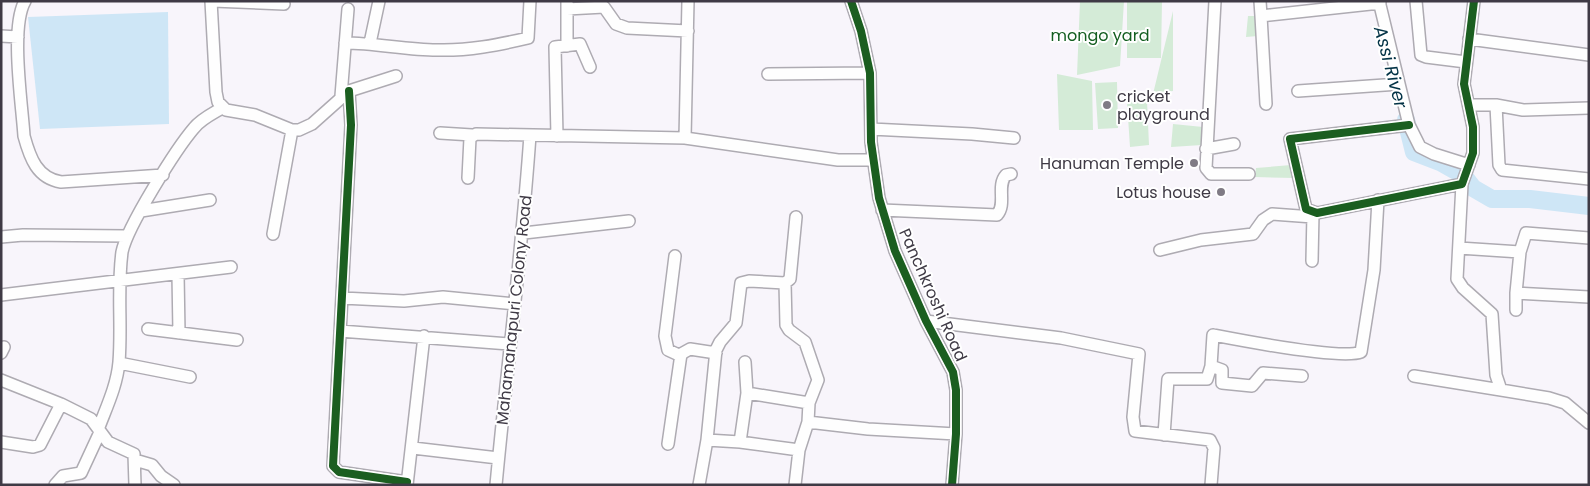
<svg xmlns="http://www.w3.org/2000/svg" width="1590" height="486" font-family="Poppins,sans-serif">
<style>
.green{fill:#d4ebd7}
.water{fill:#cee6f6}
.lines{fill:none;stroke-linecap:round;stroke-linejoin:round}
.river{stroke:#cee6f6;stroke-width:18}
.minor-casing{stroke:#aeabb2;stroke-width:14}
.minor{stroke:#fefefe;stroke-width:11}
.cycleway-casing{stroke:#fff;stroke-width:11}
.cycleway{stroke:#1b5e20;stroke-width:8}
.poi-dot{fill:#807b85;stroke:#fff;stroke-width:2}
.labels{text-anchor:middle;dominant-baseline:central;stroke-width:4;stroke-linejoin:round;paint-order:stroke}
.park-label{font-size:16px;fill:#135e20;stroke:#fff}
.poi-label{font-size:16px;fill:#3f3a45;stroke:#fff;text-anchor:end}
.street-label{font-size:16px;fill:#3f3a45;stroke:#fff}
.water-label{font-size:18px;font-style:italic;fill:#023245;stroke:#fff}
</style>
<rect width="100%" height="100%" fill="#f8f5fb"/>
<path class="green" d="M1080 1H1124L1120 66 1077 75Z
M1127 1H1162L1161 58H1127Z
M1173 11V91L1153 94Z
M1248 16H1257L1258 36 1246 37Z
M1057 74 1092 81 1093 130H1059Z
M1117 82 1118 128 1098 129 1095 83Z
M1147 101 1149 145 1130 147 1127 102Z
M1173 124 1203 127 1202 145 1171 147Z
M1291 165 1294 178 1255 177 1256 168Z"/>
<path class="water" d="M168 12 169 124 40 129 28 17Z"/>
<g class="lines">
<path class="river" d="M1406 120 1414 152 1440 162 1463 175 1473 188 1492 199H1530L1589 206"/>
<g class="minor-casing">
<path id="minor" d="M25 1C10 27 22 104 24 136 30 158 37 178 61 182L163 175
M211 1 216 92 218 102 226 110 255 115 292 130H299L312 124 349 91 396 76
M213 1 284 4
M851 1 861 31 870 73 871 142 879 198 895 251 926 321 953 372 956 390V434L952 485
M1215 1 1206 168 1211 174H1249
M1260 1 1261 16
M1379 1 1409 125 1420 147 1434 154 1469 165
M1416 1 1421 55 1426 57 1466 62
M567 9 604 7 616 24 627 28 688 31
M1 36 18 37
M1469 39 1589 55
M345 43C376 43 406 50 437 50 468 51 498 45 528 38L530 1
M370 43 379 1
M567 46V2
M768 74 870 73
M349 91 351 125 333 466 339 472 407 482
M1298 91 1399 84
M341 96 348 9
M1266 104 1261 16 1380 3
M1469 105H1496L1523 110 1589 108
M1496 105 1499 165 1502 170 1589 179
M1409 125 1290 139 1306 209 1317 213 1462 184 1473 153V127L1464 84 1474 1
M871 129 972 134 1014 138
M440 133 472 135
M557 136 555 47 580 44 590 67
M685 138 688 1
M1206 149 1234 144
M468 178 470 138 476 134 685 138 838 160H873
M1462 184 1457 279 1463 288 1492 314 1496 375 1501 390 1549 398 1565 403 1589 423
M882 210 997 215C1007 204 996 186 1006 175L1011 174
M141 211 210 200
M524 233 629 221
M273 234 292 130
M1 237 23 235 127 236
M1459 248 1520 252 1526 233 1589 238
M1160 250 1201 240 1253 234 1263 220 1272 214 1313 217
M675 256 665 336 668 350 681 356
M1312 261 1313 213
M178 274 179 333
M785 283 786 325 789 330 805 342 818 380 809 403 808 422 799 450 795 485
M1516 293 1520 252
M1 295 231 267
M342 298 404 301 443 297 515 304
M1516 310V293L1589 297
M926 321 1061 338 1139 354 1133 417 1135 431 1210 440 1214 448 1211 485
M148 329 237 340
M340 331 509 344
M1 353 4 347
M119 363 190 377
M1211 366 1222 370V383L1252 386 1263 373 1302 376
M1414 376 1501 390
M1 380 61 404 91 419 108 442 134 454 135 485
M747 393 809 403
M808 422 868 429 956 434
M99 427C107 406 117 385 119 362 122 325 117 289 122 252 127 227 176 149 194 128 201 119 212 114 222 108
M1164 435 1168 379H1207L1211 366 1213 335C1239 340 1341 360 1361 352L1374 270 1378 200
M707 440 740 442 799 450
M1 442 33 447 40 445 61 404
M740 442 747 393 745 362
M668 444 681 354 690 349 716 353
M413 448 498 458
M135 460 152 465 161 476 174 485
M55 485 63 476 81 473 100 432
M407 485 424 336
M496 485C507 368 522 252 530 135
M699 485 707 440 716 350 720 342 736 323 741 283 749 281 785 283 790 279 796 217"/>
</g>
<use href="#minor" class="minor"/>
<g class="cycleway-casing">
<path id="cycleway" d="M851 1 861 31 870 73 871 142 879 198 895 251 926 321 953 372 956 390V434L952 485
M349 91 351 125 333 466 339 472 407 482
M1409 125 1290 139 1306 209 1317 213 1462 184 1473 153V127L1464 84 1474 1"/>
</g>
<use href="#cycleway" class="cycleway"/>
</g>
<g class="poi-dot">
<circle cx="1107" cy="105" r="5"/>
<circle cx="1194" cy="163" r="5"/>
<circle cx="1221" cy="192" r="5"/>
</g>
<g class="labels">
<g class="park-label">
<text x="1100" y="35">mongo yard</text>
</g>
<g class="poi-label">
<text x="1117" y="96" text-anchor="start">cricket<tspan x="1117" dy="18">playground</tspan></text>
<text x="1184" y="163">Hanuman Temple</text>
<text x="1211" y="192">Lotus house</text>
</g>
<g class="street-label">
<text transform="translate(933 295) rotate(66)">Panchkroshi Road</text>
<text transform="translate(514 310) rotate(-84)">Mahamanapuri Colony Road</text>
</g>
<g class="water-label">
<text transform="translate(1391 67) rotate(75)">Assi River</text>
</g>
</g>
<rect width="1590" height="486" fill="none" stroke="#3f3a45" stroke-width="5"/>
</svg>
